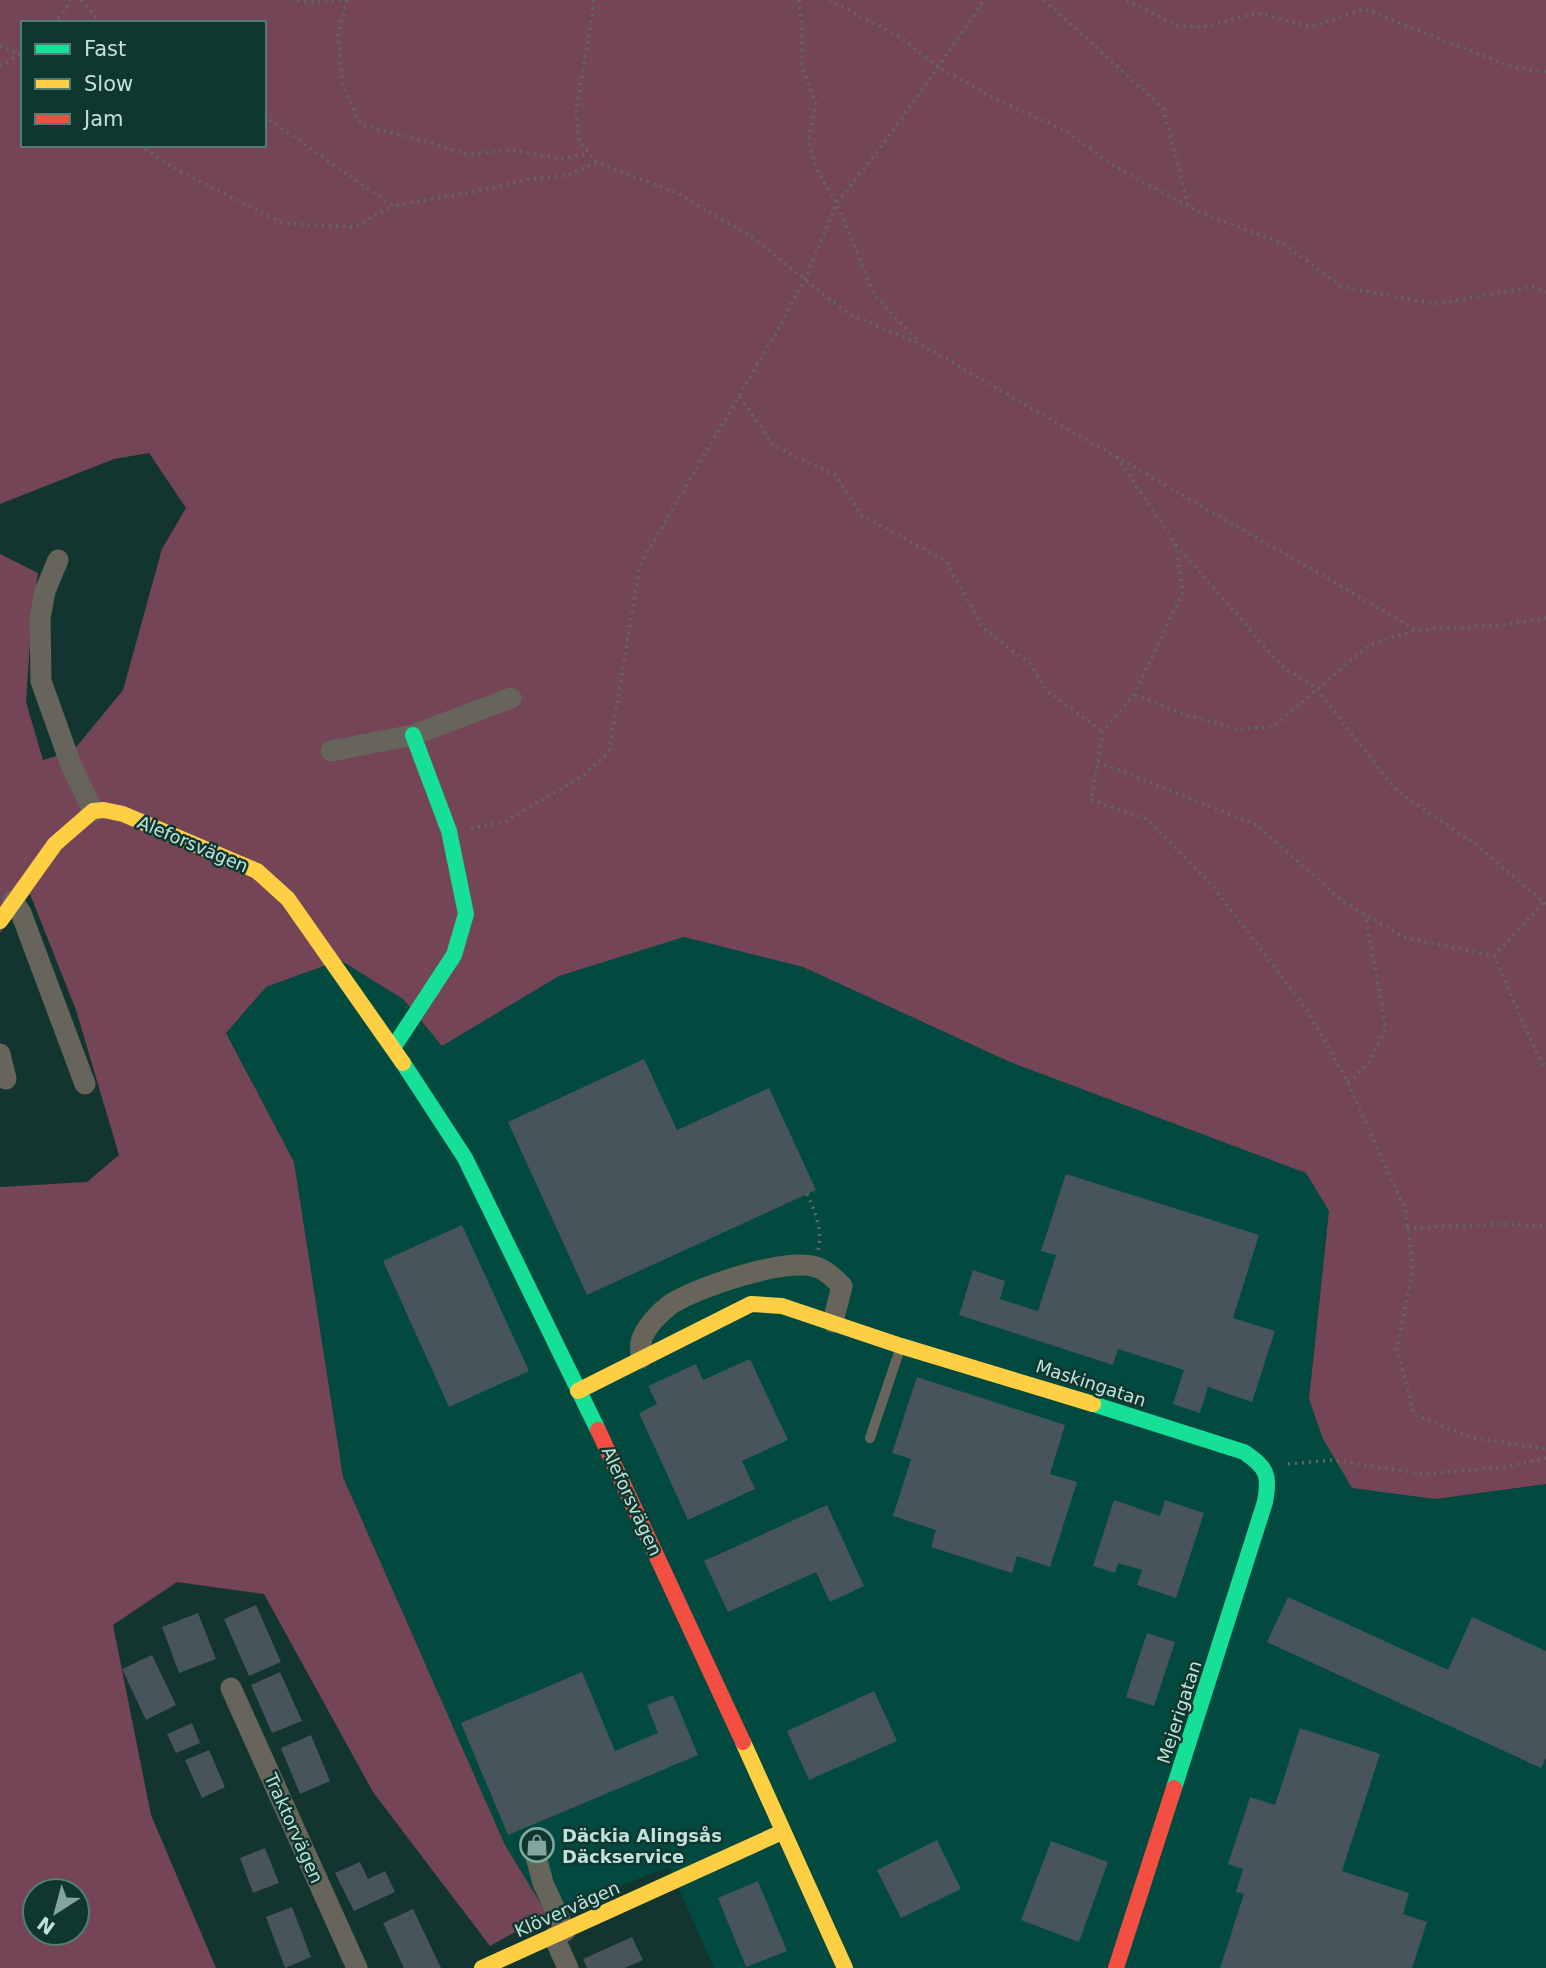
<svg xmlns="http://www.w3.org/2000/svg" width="1546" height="1968" font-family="'DejaVu Sans',sans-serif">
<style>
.built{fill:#024a3f}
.green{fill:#744557;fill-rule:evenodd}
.building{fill:#47545b}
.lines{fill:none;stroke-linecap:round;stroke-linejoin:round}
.path{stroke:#616861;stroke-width:3.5;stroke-dasharray:2 5;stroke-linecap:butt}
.lane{stroke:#67655b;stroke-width:10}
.street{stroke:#67655b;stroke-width:21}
.fast{stroke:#16e098;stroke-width:16}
.slow{stroke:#ffcf43;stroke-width:16}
.jam{stroke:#f24e42;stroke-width:16}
.labels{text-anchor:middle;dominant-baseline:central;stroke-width:5;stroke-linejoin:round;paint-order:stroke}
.street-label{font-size:18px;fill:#bfe3da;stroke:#0f372f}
.poi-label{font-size:18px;font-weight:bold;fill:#bfe3da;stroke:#0f372f;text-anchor:start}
</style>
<rect width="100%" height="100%" fill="#12352f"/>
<path class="built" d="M684 937 803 967 1010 1062 1306 1173 1329 1211 1309 1399 1435 1499 1546 1484V1968H714L669 1867 547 1914 505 1845 343 1477 294 1162 226 1032 266 987 340 960 403 999 442 1046 559 976Z"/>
<path class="green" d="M0 0H1546V1484L1435 1499 1352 1488 1323 1439 1309 1399 1329 1211 1306 1173 1010 1062 803 967 684 937 559 976 442 1046 403 999 340 960 266 987 226 1033 294 1162 343 1477 505 1845 547 1914 490 1946 373 1792 264 1594 177 1582 113 1625 151 1815 216 1968H0V1187L87 1182 119 1155 76 1010 30 894 0 933V554L38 573 32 612 26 702 43 760 73 751 123 690 162 549 186 508 149 453 114 459 0 504ZM23 23H264V145H23ZM35 1891H77V1933H35Z"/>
<path class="building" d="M644 1059 677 1130 769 1088 816 1190 587 1295 508 1122Z
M1066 1174 1259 1235 1233 1318 1275 1331 1252 1402 1208 1387 1200 1413 1173 1404 1184 1370 1118 1349 1113 1365 959 1315 973 1270 1005 1281 1000 1299 1038 1311 1056 1255 1041 1251Z
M462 1225 529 1371 449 1407 383 1261Z
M750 1359 788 1440 742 1461 755 1489 688 1520 639 1413 657 1404 648 1386 696 1364 703 1380Z
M917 1377 1065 1425 1050 1474 1077 1482 1050 1567 1017 1556 1012 1573 931 1547 936 1530 893 1516 911 1459 892 1453Z
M1114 1500 1160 1516 1165 1500 1204 1513 1176 1598 1137 1585 1142 1570 1118 1563 1115 1573 1093 1566Z
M827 1505 864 1586 830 1602 816 1572 728 1612 704 1561Z
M1288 1597 1448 1670 1472 1617 1546 1651V1758L1541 1768 1267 1642Z
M256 1605 281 1662 249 1676 224 1619Z
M198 1613 216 1659 179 1673 162 1627Z
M1147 1633 1175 1642 1154 1706 1126 1697Z
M152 1655 176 1705 146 1720 122 1669Z
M280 1672 302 1721 272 1733 251 1685Z
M582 1672 615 1751 658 1733 647 1705 673 1695 698 1755 508 1835 461 1723Z
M874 1691 897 1741 809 1780 787 1731Z
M192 1723 200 1743 176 1753 167 1734Z
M1300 1728 1380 1754 1342 1871 1409 1893 1403 1914 1427 1922 1412 1968H1220L1244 1894 1236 1892 1243 1869 1228 1864 1250 1797 1275 1805Z
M311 1735 330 1781 300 1794 281 1748Z
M209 1750 225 1787 202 1798 185 1760Z
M937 1840 961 1889 901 1918 877 1870Z
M1051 1841 1108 1862 1079 1942 1021 1920Z
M265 1848 279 1883 253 1893 240 1858Z
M360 1862 368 1879 385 1871 395 1892 354 1911 335 1873Z
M758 1881 787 1951 746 1967 718 1898Z
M292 1907 311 1957 285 1968 266 1917Z
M413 1909 441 1968H404L383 1923Z
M632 1937 643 1960 625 1968H587L583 1959Z"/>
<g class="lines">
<path class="path" d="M81 0 101 23
M298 0 300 2 346 0
M347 0 338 33 343 87 361 125 426 141 466 154 513 150 562 159 589 153
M593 0V12L576 112 579 141 596 162 677 193 752 237 847 313 920 344 1417 630 1503 625 1546 618
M799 0 802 28V66L816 105 808 141 817 170 837 203 874 294 918 341
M829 0 899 36 938 67 990 96 1064 130 1122 171 1200 212 1286 245 1342 287 1435 304 1533 287 1546 292
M1044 0 1163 108 1188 205
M1127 0 1176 26 1203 27 1258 13 1311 27 1364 9 1512 67 1546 72
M53 23 64 12 70 0
M0 46 23 56
M0 66 23 53
M264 116 393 206 472 192 526 180 568 175 596 162
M139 145 179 171 283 223 354 227 393 206
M740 397 774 446 835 475 862 516 946 561 983 628 1031 665 1046 690 1103 732
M1117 457 1175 543 1183 592 1134 694 1103 732 1091 800 1147 819 1212 885 1307 1010 1348 1083 1406 1211 1413 1269 1397 1349 1414 1415 1473 1438 1546 1449
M1176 545 1282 666 1317 689 1396 790 1478 846 1546 904
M1135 695 1184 714 1236 729 1273 727 1369 645 1417 630
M1098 762 1257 825 1341 900 1403 937 1494 956 1538 1056 1546 1067
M471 828 504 822 581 777 609 752 640 565 781 324 805 279 837 203 886 140 972 19 983 0
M1494 956 1544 902
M1348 1082 1369 1063 1386 1028 1365 914
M807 1194C815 1211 823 1231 818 1250
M1407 1228 1499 1224 1546 1226
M1288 1464 1333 1460 1423 1474 1506 1467 1546 1458"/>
<path class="lane" d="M870 1438 900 1349"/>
<path class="street" d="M58 560 45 591 40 618 41 681 71 765 93 811
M331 751 413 735 511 698
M13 901 21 913 85 1084
M0 1054 6 1079
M641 1358C641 1353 640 1347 641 1342 644 1328 660 1312 671 1304 697 1287 787 1257 816 1267 826 1270 834 1278 842 1286L833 1322
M231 1688 357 1968
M534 1849 543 1883 565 1931
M554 1937 568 1968"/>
<path class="fast" d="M393 1048 454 955 466 914 449 831 413 735
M403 1063 465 1158 598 1430
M1093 1404 1244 1452C1267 1468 1270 1474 1265 1502L1174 1788"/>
<path class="slow" d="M0 921 55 844 93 811 104 810 123 814 257 871 288 899 403 1063
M578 1391 751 1304 782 1306 901 1346 1093 1404
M743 1742 845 1968
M482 1968 782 1832"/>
<path class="jam" d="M598 1430 743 1742
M1116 1968 1174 1788"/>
</g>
<defs>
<g id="shop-ring" transform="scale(1.75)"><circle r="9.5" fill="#0f372f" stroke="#82a69e" stroke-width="1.5"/><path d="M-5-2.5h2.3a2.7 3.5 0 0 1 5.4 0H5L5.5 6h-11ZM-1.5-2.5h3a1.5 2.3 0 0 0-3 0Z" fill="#82a69e"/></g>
</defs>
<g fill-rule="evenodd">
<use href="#shop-ring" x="537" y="1845"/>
</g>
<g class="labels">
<g class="street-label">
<text transform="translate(193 844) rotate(23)">Aleforsvägen</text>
<text transform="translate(1091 1383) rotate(18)">Maskingatan</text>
<text transform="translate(632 1501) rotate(65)">Aleforsvägen</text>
<text transform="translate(1179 1712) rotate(-72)">Mejerigatan</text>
<text transform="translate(294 1828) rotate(66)">Traktorvägen</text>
<text transform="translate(567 1909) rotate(-24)">Klövervägen</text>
</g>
<g class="poi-label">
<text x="562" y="1835">Däckia Alingsås<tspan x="562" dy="21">Däckservice</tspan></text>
</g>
</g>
<rect x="21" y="21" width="245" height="126" fill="#0f372f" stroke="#557c73" stroke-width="2"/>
<rect x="35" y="44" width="35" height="10" fill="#16e098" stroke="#557c73" stroke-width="2"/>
<text x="84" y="56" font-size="21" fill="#bfe3da">Fast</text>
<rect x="35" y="79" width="35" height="10" fill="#ffcf43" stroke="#557c73" stroke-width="2"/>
<text x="84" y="91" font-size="21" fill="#bfe3da">Slow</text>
<rect x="35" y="114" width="35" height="10" fill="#f24e42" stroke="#557c73" stroke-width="2"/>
<text x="84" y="126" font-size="21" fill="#bfe3da">Jam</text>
<g transform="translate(56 1912) rotate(216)"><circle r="33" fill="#0f372f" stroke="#557c73" stroke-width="2"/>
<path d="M0-5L12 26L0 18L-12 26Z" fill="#82a69e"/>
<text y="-10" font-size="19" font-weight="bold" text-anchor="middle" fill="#bfe3da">N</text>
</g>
</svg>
